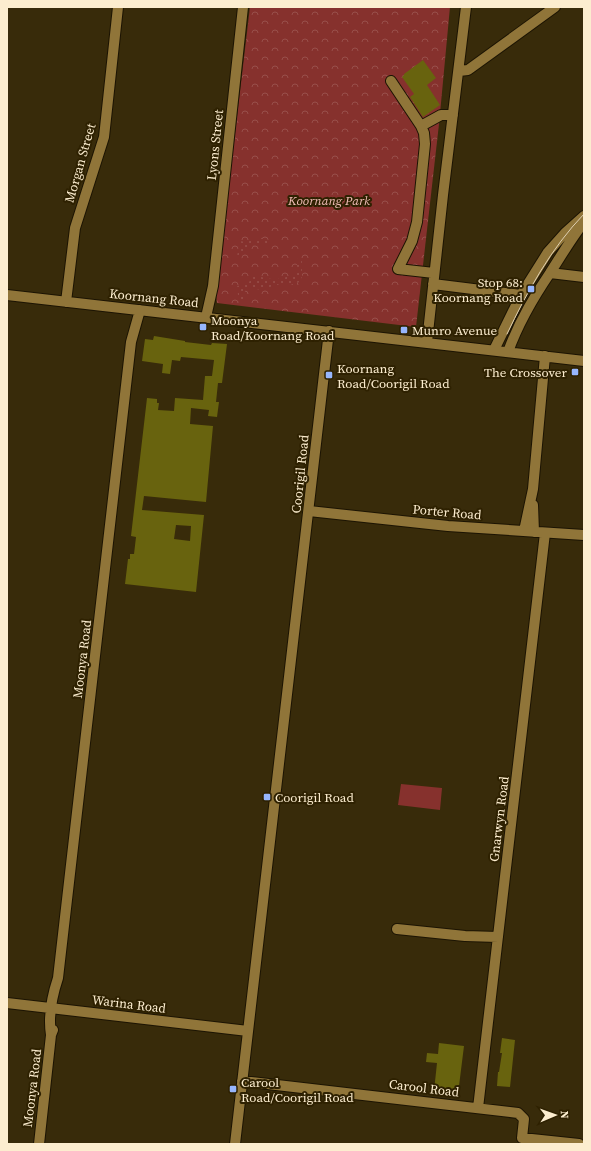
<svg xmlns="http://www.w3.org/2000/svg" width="591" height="1151" font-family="'Source Serif 4',serif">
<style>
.grass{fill:#86312d}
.forest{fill:url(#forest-crowns)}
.garden{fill:url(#garden-dots)}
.building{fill:#68630e;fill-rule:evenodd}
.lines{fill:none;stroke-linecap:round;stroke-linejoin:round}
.minor-casing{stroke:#1c1403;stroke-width:12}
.minor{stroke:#907539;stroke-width:10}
.tram{stroke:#dfd0b2;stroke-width:1}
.poi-dot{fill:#97b6fd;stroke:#2e2101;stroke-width:1.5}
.labels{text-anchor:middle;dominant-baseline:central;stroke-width:4;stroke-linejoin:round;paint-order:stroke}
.street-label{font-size:13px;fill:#fcedcf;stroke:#2e2101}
.park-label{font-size:13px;font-style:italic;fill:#f2beb8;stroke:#2e2101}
.poi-label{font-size:13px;fill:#fcedcf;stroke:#2e2101;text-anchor:start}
</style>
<defs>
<pattern id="forest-crowns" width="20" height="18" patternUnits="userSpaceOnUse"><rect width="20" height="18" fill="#86312d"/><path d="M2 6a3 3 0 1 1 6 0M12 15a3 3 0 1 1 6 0" fill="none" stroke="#984f4a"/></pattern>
<pattern id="garden-dots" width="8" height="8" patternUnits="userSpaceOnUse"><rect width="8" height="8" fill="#86312d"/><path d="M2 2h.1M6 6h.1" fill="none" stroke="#984f4a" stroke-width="1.8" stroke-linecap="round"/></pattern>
</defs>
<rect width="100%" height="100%" fill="#382b0a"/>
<path class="grass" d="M401 784 442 788 440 810 398 805Z"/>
<path class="forest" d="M250 7H450L439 124 416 327 217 303 216 294Z"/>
<path class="garden" d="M260 238C265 238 272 240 273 245 262 243 246 244 240 255L242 261H236L240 241 246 242Z
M293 258 302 260V277L299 282 296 284H277L263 290 249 288 245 291 243 302 239 304 237 286 248 284 253 275C257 276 261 277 265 278 277 281 289 278 299 270L298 266Z"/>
<path class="building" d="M423 60 436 78 427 85 440 105 423 117 410 97 414 94 402 77 404 75V74Z
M154 336 185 341V342L211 345 212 343 227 344 222 383H218L216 402H219L217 417 208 416 209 410 191 408 190 424 213 426 206 502 144 496 142 510 204 515 196 592 125 584 128 559H130V554H134L136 537 131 536 147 398 157 399V403H159L158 410 174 411 175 398 203 400 205 376H212L214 360 181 357 180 361 172 360 170 374 162 373 163 364 142 361 145 339 153 340ZM176 525 191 526 190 541 174 539Z
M502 1038 515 1040 510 1087 497 1086 498 1072H499L502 1053H500Z
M439 1043 464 1046 458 1094 434 1091 437 1063 426 1062 427 1053 438 1054Z"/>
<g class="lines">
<g class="minor-casing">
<path id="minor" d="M459 71 468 70 555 7
M391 81 421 126
M434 273 398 269 412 241 417 222 425 144 424 133 421 126 441 115H453
M550 273 584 277
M433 284 521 295
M7 295 584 361
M66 302 75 228 104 137 118 7
M206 317 213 286 243 7
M427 342 443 195 466 7
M494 350 521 295 548 252 565 233 584 216
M508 352C518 324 533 298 550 273 561 256 571 239 584 222
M533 505 534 532
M309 511 448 526 584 535
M524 531 533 489 545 356
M397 929 465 936 498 937
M7 1003 248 1031
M51 1035C48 1016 52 996 58 978L131 342 140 310
M242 1081 518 1113 524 1119 522 1138 579 1144
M478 1108 545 533
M39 1144 51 1035 53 1030
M235 1144 329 331"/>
</g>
<use href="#minor" class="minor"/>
<path class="tram" d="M507 334C527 292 551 248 584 214"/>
</g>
<g class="poi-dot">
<rect x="527" y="285" width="8" height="8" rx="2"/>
<rect x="199" y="323" width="8" height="8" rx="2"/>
<rect x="400" y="326" width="8" height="8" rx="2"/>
<rect x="571" y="368" width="8" height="8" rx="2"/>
<rect x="325" y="371" width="8" height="8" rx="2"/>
<rect x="263" y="793" width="8" height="8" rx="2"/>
<rect x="229" y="1085" width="8" height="8" rx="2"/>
</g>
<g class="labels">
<g class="street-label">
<text transform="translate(215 145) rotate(-84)">Lyons Street</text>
<text transform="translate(80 163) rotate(-74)">Morgan Street</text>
<text transform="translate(154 298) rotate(6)">Koornang Road</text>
<text transform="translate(300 474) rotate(-84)">Coorigil Road</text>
<text transform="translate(447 512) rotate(5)">Porter Road</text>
<text transform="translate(82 659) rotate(-83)">Moonya Road</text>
<text transform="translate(499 819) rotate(-83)">Gnarwyn Road</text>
<text transform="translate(129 1004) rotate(7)">Warina Road</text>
<text transform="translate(32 1088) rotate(-83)">Moonya Road</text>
<text transform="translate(424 1088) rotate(7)">Carool Road</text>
</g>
<g class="park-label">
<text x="329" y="200">Koornang Park</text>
</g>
<g class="poi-label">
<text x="523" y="282" text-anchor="end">Stop 68:<tspan x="523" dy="15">Koornang Road</tspan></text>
<text x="211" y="320">Moonya<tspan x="211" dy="15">Road/Koornang Road</tspan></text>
<text x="412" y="330">Munro Avenue</text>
<text x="337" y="368">Koornang<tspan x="337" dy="15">Road/Coorigil Road</tspan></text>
<text x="567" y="372" text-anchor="end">The Crossover</text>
<text x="275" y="797">Coorigil Road</text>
<text x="241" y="1082">Carool<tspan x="241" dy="15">Road/Coorigil Road</tspan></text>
</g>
</g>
<rect width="591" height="1151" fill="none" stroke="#fcedcf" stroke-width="16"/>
<g transform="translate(555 1115) rotate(88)" stroke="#2e2101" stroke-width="3" paint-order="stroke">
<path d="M0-3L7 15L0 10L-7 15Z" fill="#fcedcf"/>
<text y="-6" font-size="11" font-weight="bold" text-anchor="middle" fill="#fcedcf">N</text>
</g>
</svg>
